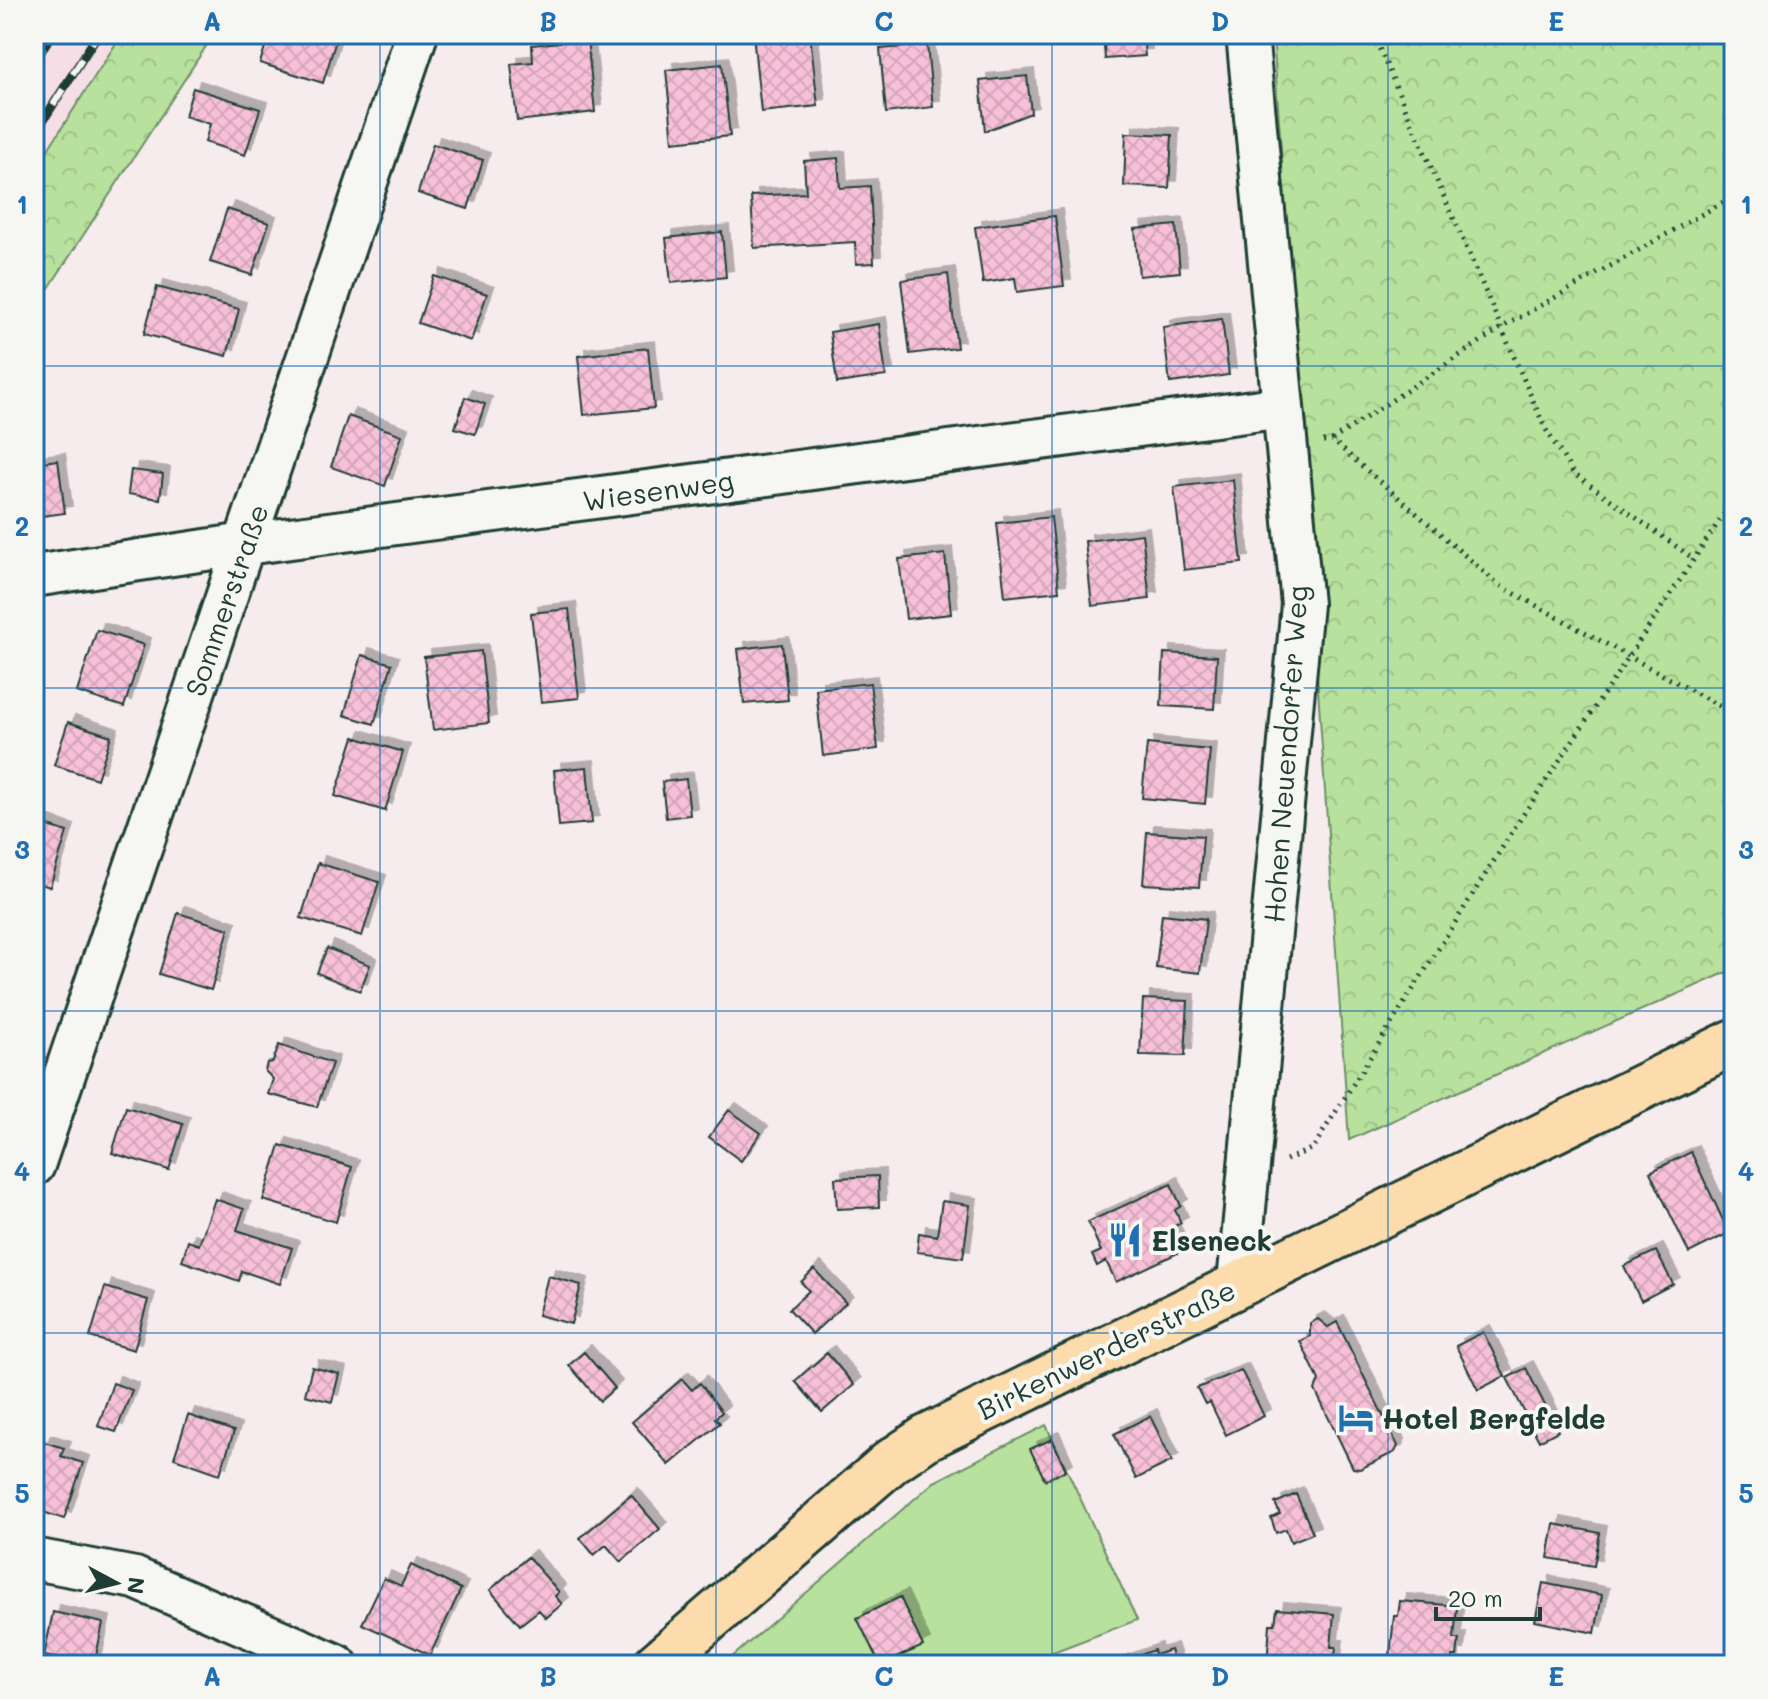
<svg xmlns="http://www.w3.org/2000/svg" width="1768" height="1699" font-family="Mali,sans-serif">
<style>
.built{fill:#f6dee7}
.forest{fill:url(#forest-crowns);stroke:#6c8f68;stroke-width:2}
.green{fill:#b8e19d;stroke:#6c8f68;stroke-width:2}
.building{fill:url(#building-cross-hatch);stroke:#1f3d34;stroke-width:2;filter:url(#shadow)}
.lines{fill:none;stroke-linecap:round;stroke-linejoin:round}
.minor-casing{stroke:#1f3d34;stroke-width:46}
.major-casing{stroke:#1f3d34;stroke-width:50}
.path{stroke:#1f3d34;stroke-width:5;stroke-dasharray:2 6;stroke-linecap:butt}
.minor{stroke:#f6f6f2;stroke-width:40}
.major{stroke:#fcdcac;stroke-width:44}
.rail-casing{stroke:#1f3d34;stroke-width:9}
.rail{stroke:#f6f6f2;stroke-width:6;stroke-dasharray:18;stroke-linecap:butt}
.grid{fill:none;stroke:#1f6fb2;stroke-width:2;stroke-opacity:0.55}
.labels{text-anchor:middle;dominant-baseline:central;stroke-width:8;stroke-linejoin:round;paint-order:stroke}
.street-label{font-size:28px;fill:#1f3d34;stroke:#f6f6f2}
.poi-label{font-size:28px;font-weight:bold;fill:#1f3d34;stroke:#f6f6f2;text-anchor:start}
.neatline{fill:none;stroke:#1f6fb2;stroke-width:3}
.grid-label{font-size:26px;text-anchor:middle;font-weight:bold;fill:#1f6fb2}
</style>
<defs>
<pattern id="forest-crowns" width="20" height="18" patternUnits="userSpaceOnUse" patternTransform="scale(2)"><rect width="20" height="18" fill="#b8e19d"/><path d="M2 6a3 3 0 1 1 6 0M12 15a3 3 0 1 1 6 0" fill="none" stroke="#9ec288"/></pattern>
<pattern id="building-cross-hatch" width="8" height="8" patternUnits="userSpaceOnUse" patternTransform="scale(2)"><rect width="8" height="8" fill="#f7c0d8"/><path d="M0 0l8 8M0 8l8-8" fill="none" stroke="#d3a6ba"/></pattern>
<filter id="shadow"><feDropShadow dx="7" dy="-7" stdDeviation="0" flood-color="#0004"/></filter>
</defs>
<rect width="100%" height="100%" fill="#f6ebed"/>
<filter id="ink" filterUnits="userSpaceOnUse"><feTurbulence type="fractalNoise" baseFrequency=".0125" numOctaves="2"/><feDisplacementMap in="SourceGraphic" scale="16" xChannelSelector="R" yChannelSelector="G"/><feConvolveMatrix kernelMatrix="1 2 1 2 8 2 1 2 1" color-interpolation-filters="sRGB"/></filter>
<g filter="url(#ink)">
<path class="built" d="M34 34H122L34 171Z"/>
<path class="forest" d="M122 34H214L34 311V171Z
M1273 34H1734V969L1349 1140Z"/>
<path class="green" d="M1046 1425 1137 1620 1019 1665H723L934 1482Z"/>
<path class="building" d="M269 34H317L336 40 323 83 260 63Z
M753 34H810L818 106 761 112Z
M1103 34H1143L1145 56 1105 59Z
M587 39 595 112 517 121 511 64 533 62 532 45Z
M927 45 933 107 886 113 880 49Z
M722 64 730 136 673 142 666 70Z
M1027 76 1031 113 985 131 980 81Z
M193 88 260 109 245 155 205 142 210 124 185 116Z
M1126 133 1172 135 1169 188 1124 186Z
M433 144 483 160 468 209 418 193Z
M838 158 840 188 870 186 874 263 856 264 855 242 754 248 751 196 806 193 804 161Z
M227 209 269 223 252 275 210 262Z
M1055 216 1064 286 1017 292 1015 278 983 283 975 227Z
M1176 225 1180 272 1139 276 1135 229Z
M722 232 726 277 671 283 666 238Z
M948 274 957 348 910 354 901 280Z
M434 276 487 294 471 341 418 323Z
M157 287 239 309 227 356 144 334Z
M1222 319 1229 375 1170 383 1163 327Z
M879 324 886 376 837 383 830 332Z
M648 348 654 408 584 415 578 356Z
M465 397 485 404 475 434 455 428Z
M348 416 402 435 385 486 331 467Z
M58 460 65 513 34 517V463Z
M131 470 163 474 160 499 128 494Z
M1233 480 1242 563 1184 570 1174 487Z
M1051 517 1059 591 1005 597 997 523Z
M1142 534 1150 599 1092 606 1085 541Z
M945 554 951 614 906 619 899 559Z
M569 609 579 698 541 702 531 613Z
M97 630 144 645 124 707 77 692Z
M782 644 788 700 744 704 738 649Z
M481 651 489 723 433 730 424 657Z
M1164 653 1217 656 1214 709 1161 706Z
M362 655 392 664 374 724 344 715Z
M870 683 878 749 823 756 816 689Z
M68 722 111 736 97 779 54 765Z
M354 737 403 752 385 811 335 796Z
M1147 744 1210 750 1205 804 1142 798Z
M587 767 592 823 559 826 554 770Z
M686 779 690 815 666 818 662 782Z
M34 821 67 832 50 887 34 882Z
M1147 832 1203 836 1199 887 1143 884Z
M318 863 379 882 362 936 301 918Z
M178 913 229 929 211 990 159 974Z
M1162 914 1206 919 1200 973 1156 968Z
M327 948 370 965 360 991 317 973Z
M1143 999 1188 1001 1185 1056 1140 1055Z
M279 1045 332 1063 317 1107 268 1094 273 1079 265 1071 267 1063 273 1062Z
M126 1107 183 1124 169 1170 112 1153Z
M729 1110 761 1133 741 1161 709 1137Z
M280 1145 352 1167 336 1222 263 1200Z
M1691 1152 1729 1233 1689 1253 1650 1172Z
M878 1176 879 1207 837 1209 835 1178Z
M1171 1184 1181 1206 1175 1210 1181 1223 1171 1228 1182 1251 1116 1282 1106 1261 1097 1266 1092 1255 1101 1251 1088 1222Z
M215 1199 244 1209 237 1230 292 1248 280 1284 242 1271 239 1281 182 1261 188 1241 199 1245Z
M942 1201 970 1205 963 1258 917 1252 919 1233 937 1236Z
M1656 1251 1673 1284 1641 1301 1624 1266Z
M814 1269 846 1303 812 1334 789 1309 809 1291 801 1282Z
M548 1276 581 1285 571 1324 538 1315Z
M105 1287 148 1300 134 1350 90 1337Z
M1318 1319 1328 1327 1337 1322 1398 1446 1395 1452 1360 1469 1353 1468 1315 1390 1319 1380 1300 1341 1310 1336V1323Z
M1483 1332 1505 1376 1478 1390 1456 1346Z
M584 1352 615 1388 600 1401 569 1365Z
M827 1353 854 1385 822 1412 795 1381Z
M312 1367 339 1374 332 1402 305 1395Z
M1526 1368 1558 1431 1539 1441 1507 1378Z
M1241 1370 1264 1416 1226 1435 1210 1402 1205 1404 1197 1388Z
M682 1379 692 1390 700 1383 722 1412 715 1418 720 1423 669 1465 632 1422Z
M113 1383 132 1390 116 1432 98 1426Z
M188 1415 234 1431 220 1474 174 1458Z
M1150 1416 1172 1461 1136 1479 1114 1434Z
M1052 1439 1066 1470 1045 1480 1030 1449Z
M44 1442 64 1448 61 1456 83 1463 64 1519 34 1509V1447L41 1449Z
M1296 1494 1313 1533 1291 1542 1286 1529 1276 1533 1271 1518 1280 1514 1275 1503Z
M631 1495 660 1529 621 1562 606 1545 594 1555 580 1538Z
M1554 1524 1600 1533 1594 1566 1548 1558Z
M528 1557 559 1592 555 1596 562 1604 546 1618 539 1610 520 1625 490 1590Z
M411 1565 461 1589 430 1655 362 1624 384 1578 401 1586Z
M1543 1583 1602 1595 1595 1633 1535 1621Z
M900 1597 923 1646 880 1665 857 1618Z
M1400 1601 1457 1606 1454 1639H1459L1457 1656H1452V1665H1389L1394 1616H1398Z
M1277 1609 1334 1614 1331 1647H1336L1334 1665H1267L1270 1624H1275Z
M53 1612 103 1623 94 1665 44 1656Z
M1154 1650 1155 1655 1170 1650 1175 1665H1112Z"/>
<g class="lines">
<g class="minor-casing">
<path id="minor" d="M34 576 245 544 1283 407
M34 1165 417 34
M1238 1283 1302 604 1247 34
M34 1559 135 1578 337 1665"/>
</g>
<g class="major-casing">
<path id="major" d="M656 1665 892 1461 926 1438 1734 1042"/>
</g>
<path class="path" d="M1373 34 1545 428 1573 473 1694 559
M1332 440 1501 328 1734 196
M1323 441 1332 440 1499 585 1734 714
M1286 1160 1313 1148 1519 821 1734 499"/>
<use href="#minor" class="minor"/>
<use href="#major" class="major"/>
<g class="rail-casing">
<path id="rail" d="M34 63 52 34
M34 135 98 34"/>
</g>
<use href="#rail" class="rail"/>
</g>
</g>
<path class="grid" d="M380 34V1665M716 34V1665M1052 34V1665M1388 34V1665M34 366H1734M34 688H1734M34 1011H1734M34 1333H1734"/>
<defs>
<g id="restaurant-bare" transform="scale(2.76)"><path d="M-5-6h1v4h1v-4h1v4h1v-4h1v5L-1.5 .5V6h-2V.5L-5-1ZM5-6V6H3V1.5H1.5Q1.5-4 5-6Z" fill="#1f6fb2" stroke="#f6f6f2" stroke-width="2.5" paint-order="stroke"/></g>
<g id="hotel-bare" transform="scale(2.76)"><path d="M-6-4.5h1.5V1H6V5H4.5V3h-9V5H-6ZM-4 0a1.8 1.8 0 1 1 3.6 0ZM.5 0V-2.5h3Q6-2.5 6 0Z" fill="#1f6fb2" stroke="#f6f6f2" stroke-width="2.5" paint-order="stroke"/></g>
</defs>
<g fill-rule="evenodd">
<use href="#restaurant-bare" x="1125" y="1240"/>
<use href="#hotel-bare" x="1356" y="1418"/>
</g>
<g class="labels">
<g class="street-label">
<text transform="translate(658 490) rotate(-8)">Wiesenweg</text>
<text transform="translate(226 600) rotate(-71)">Sommerstraße</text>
<text transform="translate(1285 754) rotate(-86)">Hohen Neuendorfer Weg</text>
<text transform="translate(1106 1349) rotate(-26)">Birkenwerderstraße</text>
</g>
<g class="poi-label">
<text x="1151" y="1240">Elseneck</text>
<text x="1382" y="1418">Hotel Bergfelde</text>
</g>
</g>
<rect width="1768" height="1699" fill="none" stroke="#f6f6f2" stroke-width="88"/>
<g transform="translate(116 1583) rotate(97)" stroke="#f6f6f2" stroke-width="6" paint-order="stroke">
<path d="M0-6L14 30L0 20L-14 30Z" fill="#1f3d34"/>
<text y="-12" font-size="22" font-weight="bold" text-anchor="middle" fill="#1f3d34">N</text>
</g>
<path d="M1436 1607v12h104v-12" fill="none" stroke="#1f3d34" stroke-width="4"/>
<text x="1448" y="1607" font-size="24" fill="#1f3d34" stroke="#f6f6f2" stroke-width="6" paint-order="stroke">20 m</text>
<rect x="44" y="44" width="1680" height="1611" class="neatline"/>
<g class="grid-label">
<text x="212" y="31">A</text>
<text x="548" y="31">B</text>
<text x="884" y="31">C</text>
<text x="1220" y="31">D</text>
<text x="1556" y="31">E</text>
<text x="22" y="214">1</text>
<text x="1746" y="214">1</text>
<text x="22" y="536">2</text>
<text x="1746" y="536">2</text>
<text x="22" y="859">3</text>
<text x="1746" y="859">3</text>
<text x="22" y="1181">4</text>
<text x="1746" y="1181">4</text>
<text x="22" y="1503">5</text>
<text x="1746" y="1503">5</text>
<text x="212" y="1686">A</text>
<text x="548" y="1686">B</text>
<text x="884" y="1686">C</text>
<text x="1220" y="1686">D</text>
<text x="1556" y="1686">E</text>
</g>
</svg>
